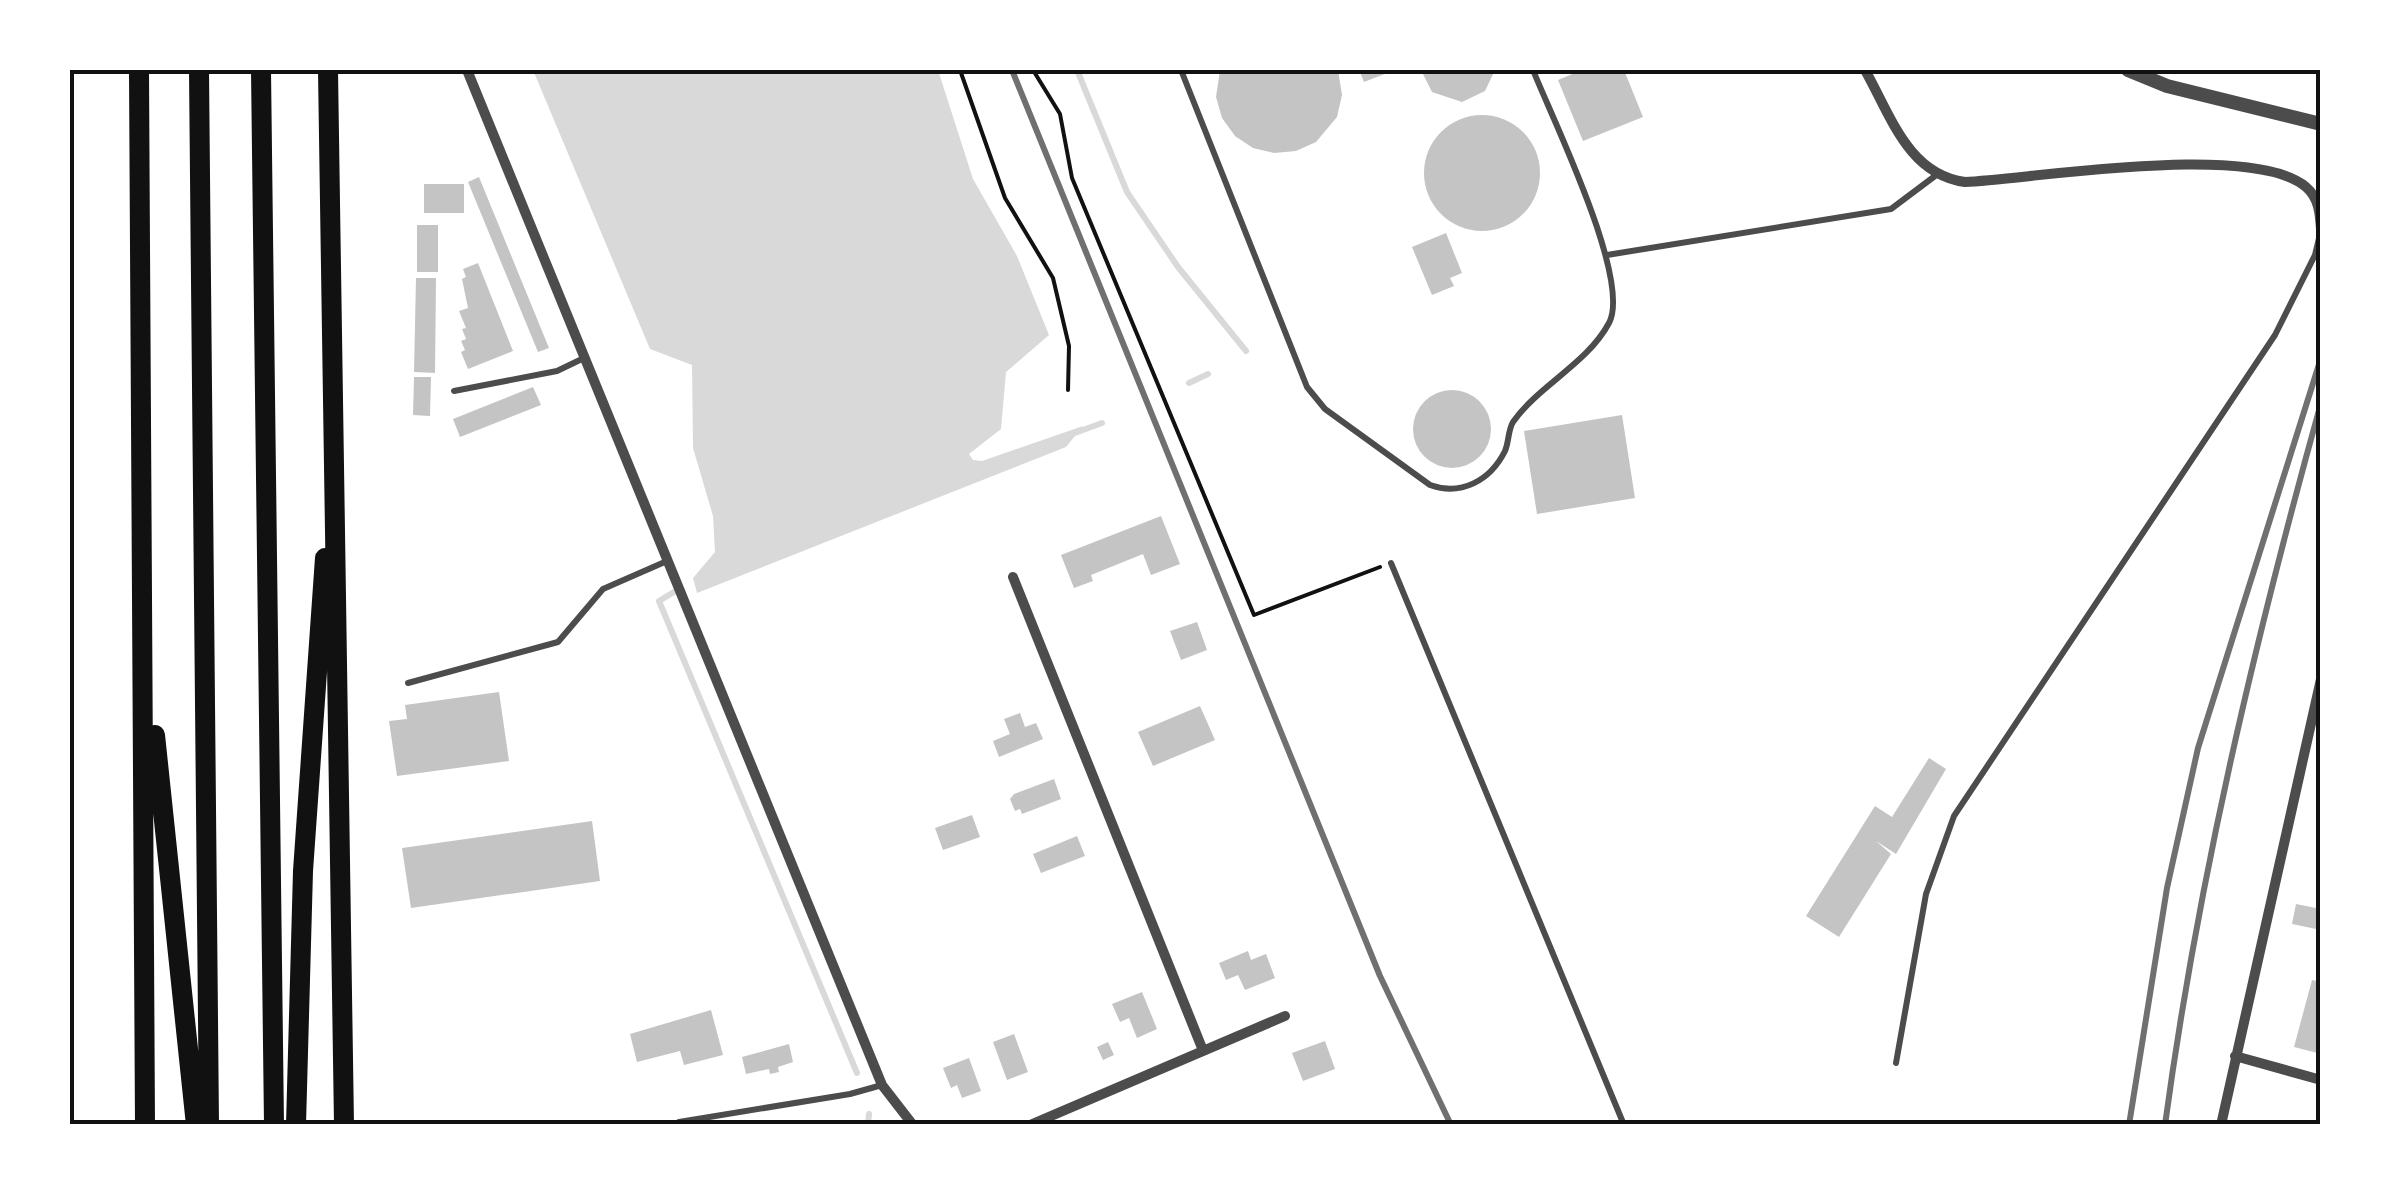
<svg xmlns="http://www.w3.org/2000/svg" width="2391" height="1195" font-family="Barlow,sans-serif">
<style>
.water{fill:#d9d9d9}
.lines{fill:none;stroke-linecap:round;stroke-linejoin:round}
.stream{stroke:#d9d9d9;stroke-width:6}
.building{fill:#c4c4c4}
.path{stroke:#111;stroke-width:4}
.service{stroke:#4c4c4c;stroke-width:6}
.minor{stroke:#4c4c4c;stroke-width:10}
.tertiary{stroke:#4c4c4c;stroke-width:14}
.motorway{stroke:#111;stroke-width:20}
.rail{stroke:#707070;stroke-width:6}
.neatline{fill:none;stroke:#111;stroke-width:4}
</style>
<rect width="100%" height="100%" fill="#fff"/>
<path class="water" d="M533 70H938L973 179 1017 256 1049 335 1006 372 1001 429 969 454 973 460 982 461 1083 426 1066 447 697 593 693 578 715 552 713 516 693 448 692 365 650 349Z"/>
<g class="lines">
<path class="stream" d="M1077 70 1127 192 1178 267 1246 351
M1189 383 1208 374
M1072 434 1102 423
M674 592 659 601 857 1073
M868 1125 869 1114"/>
</g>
<path class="building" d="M1220 70H1338L1342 95 1337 117 1316 142 1296 151 1274 153 1253 148 1235 136 1222 118 1216 97Z
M1359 70H1395L1364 82Z
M1421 70H1495L1485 91 1462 102 1432 92Z
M1582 70H1624L1643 117 1583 141 1558 80Z
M1424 173a58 58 0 1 1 116 0a58 58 0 1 1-116 0Z
M479 177 549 348 538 352 468 182Z
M424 184H464V213H424Z
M417 225H438V272H417Z
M1446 233 1462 273 1450 278 1454 286 1432 295 1412 247Z
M478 263 513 351 468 369 461 352 465 350 461 341 466 339 462 329 466 328 459 311 468 308 462 279 466 277 463 269Z
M416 278H436L435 373 414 372Z
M414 377H431L430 416 413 415Z
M533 387 541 405 460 437 453 419Z
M1413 429a39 39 0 1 1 78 0a39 39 0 1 1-78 0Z
M1622 415 1635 498 1537 514 1524 431Z
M1161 516 1180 564 1151 575 1143 554 1091 575 1093 581 1074 588 1061 555Z
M1197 622 1207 650 1181 660 1170 631Z
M499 692 509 761 397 776 389 721 407 719 405 705Z
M1200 706 1215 740 1153 766 1138 732Z
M1020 713 1025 727 1036 723 1043 739 999 757 993 741 1010 734 1004 719Z
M1929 758 1946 769 1896 854 1876 841 1891 854 1839 937 1806 916 1875 806 1892 817Z
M1054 779 1061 799 1022 814 1020 809 1015 811 1010 799 1014 794Z
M972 815 980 837 943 850 935 828Z
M592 821 600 881 411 908 402 848Z
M1077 836 1085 856 1041 873 1033 854Z
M2296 904 2321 909V930L2292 924Z
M1248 951 1251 960 1266 954 1275 978 1245 990 1238 975 1226 980 1219 963Z
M2312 980 2321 982V1054L2294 1047Z
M1142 992 1157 1029 1137 1038 1129 1018 1120 1022 1112 1004Z
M711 1010 723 1055 684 1065 680 1051 637 1062 630 1034Z
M1014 1034 1028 1072 1007 1080 993 1042Z
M1325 1041 1335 1069 1303 1081 1292 1053Z
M1108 1042 1114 1055 1103 1060 1097 1047Z
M789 1044 793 1062 778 1067 779 1072 770 1074 769 1069 746 1074 742 1057Z
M969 1058 981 1091 962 1098 957 1085 951 1088 943 1068Z"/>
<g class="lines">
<path class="path" d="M960 70 1005 198 1053 278 1069 346 1068 390
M1033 70 1060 114 1072 178 1254 615 1380 567"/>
<path class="service" d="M1181 70 1307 387 1325 409 1430 485C1461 496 1490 481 1505 451 1509 442 1508 430 1513 422 1539 385 1587 364 1609 323 1632 280 1552 118 1533 70
M1607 255 1891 209 1935 176
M454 391 557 371 584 358
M1391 563 1624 1125
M408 683 558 642 603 589 667 561
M1896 1063 1926 894 1954 816 2275 335 2315 255 2321 230
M679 1122 850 1094 882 1085"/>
<path class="minor" d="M467 70 882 1085 913 1125
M1865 70C1891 116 1908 174 1965 182 2039 178 2253 142 2306 187 2319 198 2320 214 2321 229
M1013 577 1202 1048
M2235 1056 2321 1080
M1030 1125 1285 1016
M2221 1125 2321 679"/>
<path class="tertiary" d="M2128 70 2167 86 2321 124"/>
<path class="motorway" d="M139 70 145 1125
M199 70 209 1125
M261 70 274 1125
M328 70 344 1125
M155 735 196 1125
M296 1125 303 871 325 558"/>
<path class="rail" d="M1012 70 1380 976 1451 1125
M2129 1125 2167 888 2198 748 2321 358
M2165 1125C2198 881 2255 640 2321 403"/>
</g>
<rect width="2391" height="1195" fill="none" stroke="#ffffff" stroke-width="145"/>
<rect x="72" y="72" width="2246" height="1050" class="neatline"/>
</svg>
